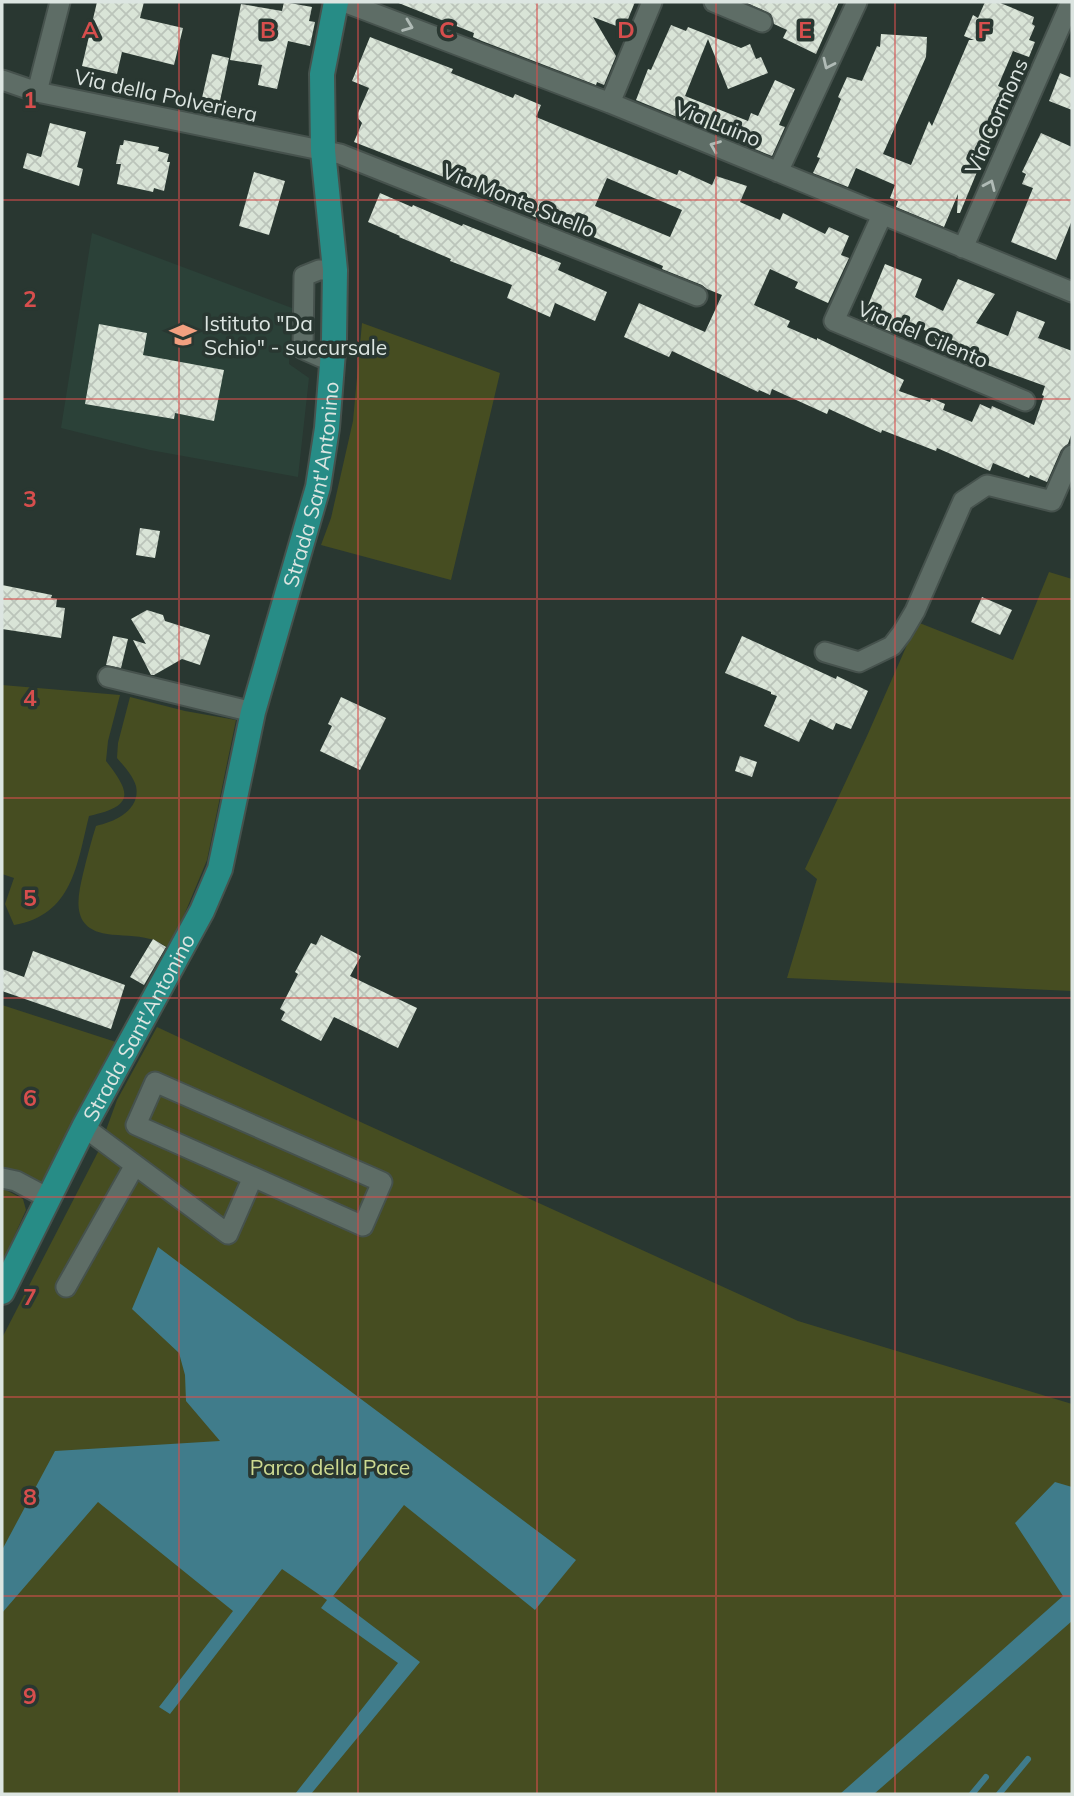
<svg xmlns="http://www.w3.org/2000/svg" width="1074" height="1796" font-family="Mulish,sans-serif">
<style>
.built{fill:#2b4138}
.green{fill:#464d21}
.water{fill:#407c8b}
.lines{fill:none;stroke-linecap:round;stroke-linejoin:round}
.stream{stroke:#407c8b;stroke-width:6}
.building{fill:url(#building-cross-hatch);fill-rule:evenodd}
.minor-casing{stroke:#46524d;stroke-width:23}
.major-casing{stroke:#46524d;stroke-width:28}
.minor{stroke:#5e6d66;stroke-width:19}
.major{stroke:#278c86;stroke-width:24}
.oneway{stroke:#b0bbb6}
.grid{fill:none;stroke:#d74e4d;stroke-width:2;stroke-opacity:0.55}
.labels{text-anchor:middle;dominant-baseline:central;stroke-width:7;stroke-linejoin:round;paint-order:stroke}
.street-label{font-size:21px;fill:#dce5e1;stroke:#293731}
.poi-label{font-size:21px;fill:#dce5e1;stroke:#293731;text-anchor:start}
.park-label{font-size:21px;fill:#cdda91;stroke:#293731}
.grid-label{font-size:23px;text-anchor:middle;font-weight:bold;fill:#d74e4d;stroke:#293731;stroke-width:7;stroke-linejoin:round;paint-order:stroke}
</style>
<defs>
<pattern id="building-cross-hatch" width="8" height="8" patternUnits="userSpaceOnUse" patternTransform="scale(1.75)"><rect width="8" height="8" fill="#d9e4d7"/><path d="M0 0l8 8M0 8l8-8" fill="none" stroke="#bbc4ba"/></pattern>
</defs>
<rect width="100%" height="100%" fill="#293731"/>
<path class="built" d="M92 233 292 308 289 364 309 378 298 477 150 450 61 428Z"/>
<path class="green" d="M362 323 500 373 451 580 321 545 331 518 353 421Z
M1049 572 1072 579V991L787 978 817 879 805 869 867 736 917 622 1013 660Z
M2 685 120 695 108 741 106 761C131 793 135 806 89 816 77 864 73 915 14 925L5 904 14 878 2 874Z
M130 697 185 711 236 720 207 860 170 949C163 945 157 940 150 939 136 935 121 936 107 934 71 929 77 899 83 874 87 857 91 842 96 826 115 822 141 810 136 786 133 776 124 766 117 758L118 743Z
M2 1005 119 1043 41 1183 26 1176 2 1170Z
M157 1027 365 1124 798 1321 1072 1404V1794H2V1338L98 1152 117 1100Z
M2 1188 23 1199 26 1210 4 1259 2 1258Z"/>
<path class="water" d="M158 1247 576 1560 535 1610 404 1505 333 1596 420 1662 311 1794H295L398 1663 321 1608 327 1600 282 1569 170 1714 159 1707 233 1611 98 1502 2 1613V1550L55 1451 220 1441 186 1401 185 1375 179 1353 132 1309Z
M1055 1482 1072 1487V1621L874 1794H840L1063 1596 1015 1523Z"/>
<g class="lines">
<path class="stream" d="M972 1794 986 1777
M999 1794 1028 1759"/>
</g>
<path class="building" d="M97 2H144L140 18 183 28 174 65 122 52 117 74 82 66Z
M284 2 312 7 309 21 315 22 310 46 288 41 277 89 258 85 262 65 230 60 241 4 282 11Z
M396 2H635L624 29 593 17 616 56 604 85 597 82 596 85 482 41 473 37 474 33Z
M745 2H839L816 54 783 38 787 30 774 24 771 14Z
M985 2H998L1034 17 1032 24 1035 26 1029 40 1035 42 1029 57 1013 51 998 86 1005 89 997 107 1003 109 960 213H957L958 194 944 227 896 207 898 201 890 198 895 185 856 168 848 187 813 173 820 158 817 157 841 99 838 97 847 77 862 81 877 46 880 47 881 34 927 37 926 57 883 154 911 165 929 121 932 126 969 40H974L964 36 973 15 978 18Z
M671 25 686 31 688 27 741 48 750 44 756 59 761 57 768 73 728 89 708 39 685 96 748 121 751 113 758 116 775 80 795 89 779 125 785 127 772 156 636 100 648 69 651 70Z
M370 37 453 69 451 73 513 98 515 94 541 105 536 117 677 175 679 170 712 185 716 176 747 186 740 202 780 220 783 213 825 234 829 227 849 236 841 255 849 258 828 303 795 288 798 282 770 269 754 305 790 321 787 327 817 340V338L904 380 899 391 930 402 931 398 945 404 943 410 972 422 980 404 991 409 992 406 1034 425 1044 396 1042 395 1045 386 987 365V364L954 349 956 344 938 350 934 335 905 320 899 335 862 320 885 264 922 279 915 297 943 311 958 279 995 294 976 323 1008 336 1017 311 1045 322 1038 338 1072 351V432L1068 444 1061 450 1047 482 1030 475 1029 478 993 463 990 471 937 448 936 451 882 430 881 433 829 409 827 414 772 389 770 395 759 390 758 392 672 351 669 357 624 337 639 303 705 332 722 295 707 289 702 285 662 269 663 266 584 233 583 236 492 200 494 195 460 181 459 183 354 142 362 123 358 118V113L369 88 352 81ZM607 178 682 210 670 237 595 206Z
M212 54 229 58 217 115 199 111Z
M1060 73 1072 78V110L1049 101Z
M50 123 86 132 77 167 83 169 79 186 23 168 27 153 41 157Z
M1041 133 1072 147V220L1056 260 1011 242 1033 188 1022 184 1026 174 1022 172Z
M124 140 159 147 158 151 169 154 167 162H170L164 191 154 188 153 192 117 184 121 164H116L120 145H123Z
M254 172 285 181 269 235 239 226Z
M380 193 412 207 413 205 462 226 463 224 561 263 558 270 607 292 595 321 555 303 550 317 507 298 512 285 450 261 451 259 399 237 400 236 368 222Z
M99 324 147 333 143 355 224 370 214 421 175 413 174 419 85 404Z
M140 528 160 531 155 558 136 555Z
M2 585 52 595 51 598 57 599 56 607 65 608 61 638 2 629Z
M982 597 1012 610 1000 635 971 622Z
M147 610 163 615 165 621 210 635 200 665 182 659 154 675H151L133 640 146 644 131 619Z
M113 636 128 639 121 668 106 665Z
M742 636 836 679 837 676 868 691 851 729 836 723 833 730 810 719 799 742 764 726 777 696 771 694V692L725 673Z
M341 697 386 718 360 770 320 751 332 726 328 724Z
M740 756 757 762 752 777 735 771Z
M321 935 361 956 350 976 417 1008 398 1048 334 1017 321 1041 281 1020 285 1012 280 1009 298 974 295 972 311 943 316 945Z
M153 939 166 947 144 985 130 977Z
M33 951 125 985 111 1029 2 991V969L24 977Z"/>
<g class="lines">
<g class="minor-casing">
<path id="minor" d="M344 2 610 103 1072 292
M714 2 762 22
M2 80 37 92 340 154 697 296
M37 92 60 2
M610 103 652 2
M778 172 857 2
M882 215 834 321 1025 401
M963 248 1071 2
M333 360 321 357 303 349 304 276 319 270H335
M825 652 859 662 892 646 902 633 915 611 963 501 987 485 1052 501 1072 455
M108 677 253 712
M84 1127 228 1234 253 1177 363 1226 382 1182 155 1082 136 1125 253 1177
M2 1178 16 1181 48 1198
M66 1287 135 1165"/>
</g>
<g class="major-casing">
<g id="major">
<path id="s1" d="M2 1292 84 1127 202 911 220 869 253 712 318 487 327 428 334 339 335 270 323 151 322 74 336 2"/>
</g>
</g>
<use href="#minor" class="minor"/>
<use href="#major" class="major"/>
</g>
<defs><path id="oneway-chevron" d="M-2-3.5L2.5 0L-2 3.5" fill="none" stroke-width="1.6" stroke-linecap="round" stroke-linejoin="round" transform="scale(1.75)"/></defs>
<g class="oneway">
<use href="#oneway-chevron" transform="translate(408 26) rotate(21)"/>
<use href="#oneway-chevron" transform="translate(828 64) rotate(115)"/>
<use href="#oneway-chevron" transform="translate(715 146) rotate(-158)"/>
<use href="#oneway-chevron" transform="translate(990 185) rotate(-66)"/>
</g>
<path class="grid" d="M179 2V1794M358 2V1794M537 2V1794M716 2V1794M895 2V1794M2 200H1072M2 399H1072M2 599H1072M2 798H1072M2 998H1072M2 1197H1072M2 1397H1072M2 1596H1072"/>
<defs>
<g id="school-bare" transform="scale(2.1)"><path d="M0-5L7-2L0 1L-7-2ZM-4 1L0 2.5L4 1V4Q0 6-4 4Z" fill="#f2a080" stroke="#293731" stroke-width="2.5" paint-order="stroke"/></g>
</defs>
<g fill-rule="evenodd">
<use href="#school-bare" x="183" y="335"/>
</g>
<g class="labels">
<g class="street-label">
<text transform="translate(166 95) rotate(12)">Via della Polveriera</text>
<text transform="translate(996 116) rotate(-66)">Via Cormons</text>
<text transform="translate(718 123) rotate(22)">Via Luino</text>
<text transform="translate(519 200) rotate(22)">Via Monte Suello</text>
<text transform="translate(923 334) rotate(23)">Via del Cilento</text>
<text stroke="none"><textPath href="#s1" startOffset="872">Strada Sant'Antonino</textPath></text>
<text stroke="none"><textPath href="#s1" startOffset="298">Strada Sant'Antonino</textPath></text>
</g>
<g class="poi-label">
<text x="204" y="323">Istituto "Da<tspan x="204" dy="24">Schio" - succursale</tspan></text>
</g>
<g class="park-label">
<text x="330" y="1467">Parco della Pace</text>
</g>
</g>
<g class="grid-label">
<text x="90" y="38">A</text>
<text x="268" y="38">B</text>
<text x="447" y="38">C</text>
<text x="626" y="38">D</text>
<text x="805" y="38">E</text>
<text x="984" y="38">F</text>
<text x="30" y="108">1</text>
<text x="30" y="307">2</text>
<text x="30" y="507">3</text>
<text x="30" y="706">4</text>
<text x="30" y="906">5</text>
<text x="30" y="1106">6</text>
<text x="30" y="1305">7</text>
<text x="30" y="1505">8</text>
<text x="30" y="1704">9</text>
</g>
<rect width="1074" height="1796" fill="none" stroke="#dce5e1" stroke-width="7"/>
</svg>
